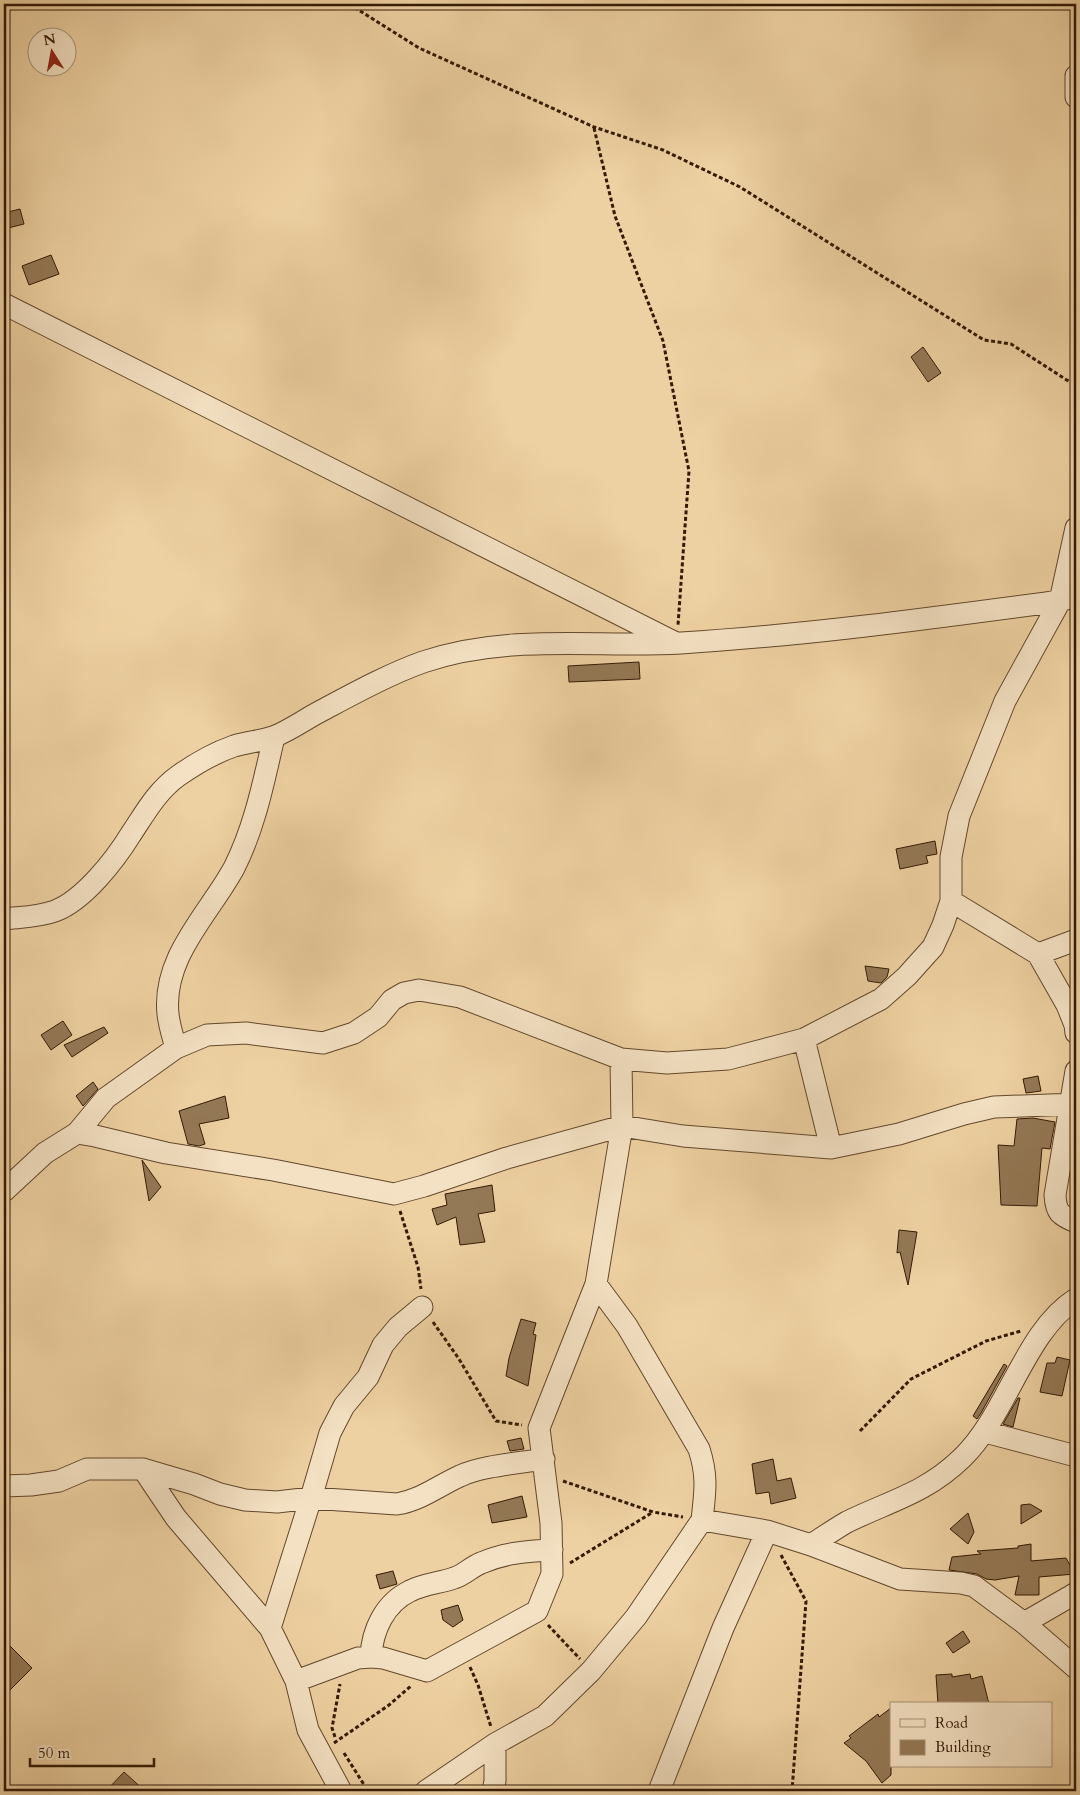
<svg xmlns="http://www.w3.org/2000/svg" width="1080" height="1795" font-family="Cardo,serif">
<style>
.building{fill:#947956;stroke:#331a04}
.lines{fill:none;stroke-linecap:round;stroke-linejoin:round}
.minor-casing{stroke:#62482c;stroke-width:23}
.path{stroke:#331a04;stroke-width:3;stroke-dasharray:4 2.5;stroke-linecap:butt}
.minor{stroke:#f4e1c3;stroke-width:21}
</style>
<rect width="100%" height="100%" fill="#eed1a2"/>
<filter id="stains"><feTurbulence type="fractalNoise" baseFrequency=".004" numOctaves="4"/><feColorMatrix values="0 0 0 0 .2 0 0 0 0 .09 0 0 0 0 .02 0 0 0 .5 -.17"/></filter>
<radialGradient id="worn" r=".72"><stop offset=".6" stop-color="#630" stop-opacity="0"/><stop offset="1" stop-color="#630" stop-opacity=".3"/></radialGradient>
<path class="building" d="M20 209 24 224 4 229V213Z
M51 255 59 274 29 285 22 266Z
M923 347 941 373 928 382 911 357Z
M639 662 640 679 569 682 568 666Z
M935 841 937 854 926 856 928 863 900 869 896 849Z
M865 966 889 969 887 977 881 983 868 981Z
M63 1021 72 1035 51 1050 41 1035Z
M104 1027 108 1033 72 1057 64 1045Z
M1038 1076 1041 1091 1026 1093 1023 1079Z
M93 1082 98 1089 83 1106 76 1096Z
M225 1096 229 1118 199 1124 205 1144 199 1146 188 1144 179 1111Z
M1033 1118 1055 1122 1050 1149 1042 1148 1037 1206 1001 1205 998 1145 1014 1146 1017 1119Z
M142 1160 161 1187 149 1201Z
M492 1185 495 1211 478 1214 485 1242 460 1245 456 1217 437 1225 432 1209 447 1205 445 1194Z
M899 1230 917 1232 908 1285 900 1252 897 1253Z
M521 1319 536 1323 533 1334 536 1335 528 1386 506 1376 509 1358Z
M1057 1357 1070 1360 1062 1396 1040 1392 1047 1363H1055Z
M1004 1364 1007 1366 981 1413 977 1419 973 1416Z
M1018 1398H1020L1013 1427 1003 1424Z
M521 1438 524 1449 510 1451 507 1441Z
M773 1459 777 1481 791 1478 796 1498 771 1504 769 1492 756 1494 752 1464Z
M522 1496 527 1517 492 1523 488 1505Z
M1030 1504 1042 1511 1021 1524V1505Z
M968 1513 974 1532 968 1544 950 1529Z
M1031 1544V1561L1066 1558 1075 1574 1039 1577V1595H1015L1019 1576 995 1580 986 1579 977 1574 949 1570 952 1557 981 1554 977 1551 1018 1548V1546Z
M393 1571 397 1584 380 1589 376 1575Z
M458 1605 463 1620 453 1627 443 1620 441 1610Z
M963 1631 970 1642 953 1653 946 1643Z
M4 1640 32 1668 4 1696Z
M952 1674V1677L970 1674 971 1679 982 1676 989 1704H938L936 1675Z
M891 1708V1775L882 1783 866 1761 844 1743 851 1738 849 1736 878 1714 879 1717Z
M124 1772 145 1791H106Z"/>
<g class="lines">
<g class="minor-casing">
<path id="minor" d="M1076 76V97
M4 304 674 642
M951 901 1038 954 1067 1005 1075 1025 1076 1033
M4 919C21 917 39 917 55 911 84 900 115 860 131 834 145 813 157 791 178 776 195 764 214 753 234 746 247 742 261 741 273 737 289 731 304 720 319 712 353 694 387 675 423 662 508 633 594 648 681 643 809 635 933 618 1060 601L1076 528
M1038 954 1076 940
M176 1048C173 1037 169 1025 168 1014 162 957 209 914 234 868 255 827 264 780 274 737
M1076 1071 1055 1195C1056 1213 1060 1215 1076 1222
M77 1133 106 1098 176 1048 207 1035 246 1033 323 1043 354 1033 378 1017 392 1000 404 993 419 990 460 997 621 1059 667 1063 728 1059 804 1039
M831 1148 804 1039 881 999 907 976 933 947 943 925 951 901V857L959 816 1005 701 1060 601 1069 598
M4 1191 45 1153 77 1133 95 1136 166 1153 273 1170 394 1194 424 1186 507 1158 622 1126 683 1136 831 1148 899 1134 964 1114 994 1107 1076 1104
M596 1284 627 1326 699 1449C708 1477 705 1492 702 1520
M985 1432 1076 1456
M143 1469 194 1484 220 1494 245 1500 277 1502 311 1498 397 1504C421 1500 438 1486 460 1476 480 1466 520 1463 544 1459
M4 1486 31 1485 59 1481 87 1469H143L176 1518 270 1628 296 1681 308 1730 341 1791
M811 1545C823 1537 835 1529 847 1522 890 1501 926 1493 962 1458 1007 1415 1025 1331 1076 1299
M1024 1623 1076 1593
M270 1628 311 1498 330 1433 344 1406 368 1377 383 1345 398 1327 422 1307
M371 1657C372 1630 385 1603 410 1591 423 1584 440 1583 454 1578 464 1575 471 1567 481 1563 504 1553 527 1551 552 1550
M296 1681 358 1658 371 1657 383 1658 427 1671 537 1611 552 1574 551 1523 539 1428 596 1284 622 1126 621 1059
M426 1791 495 1744 545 1716 591 1671 636 1617 702 1520 767 1531 811 1545 900 1579 961 1583 974 1586 1024 1623 1076 1668
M493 1791 495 1781V1744
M659 1791 723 1628 767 1531"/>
</g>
<path class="path" d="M349 4 419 48 594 127 663 150 740 187 984 340 1011 344 1076 386
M594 128 615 216 663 341 689 471 678 625
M400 1211 418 1267 421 1289
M433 1322 459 1359 496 1421 522 1425
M860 1431 911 1379 986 1341 1021 1331
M563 1481 653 1512 683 1517
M781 1555 806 1601 792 1791
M570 1563 653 1512
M548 1625 580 1659
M470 1667 478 1685 491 1727
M335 1737 332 1728 340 1684
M334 1743 389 1705 411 1686
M344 1753 368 1791"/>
<use href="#minor" class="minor"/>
</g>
<rect width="1080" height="1795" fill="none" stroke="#eed1a2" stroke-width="20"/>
<rect x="5" y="5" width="1070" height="1785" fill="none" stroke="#331a04" stroke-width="2.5"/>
<rect x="10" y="10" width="1060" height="1775" fill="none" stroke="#331a04"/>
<rect x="890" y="1702" width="162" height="65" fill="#f4e1c3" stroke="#a79177"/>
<rect x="900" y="1719" width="25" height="8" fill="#f4e1c3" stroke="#a79177"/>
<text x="935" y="1728" font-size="15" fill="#331a04">Road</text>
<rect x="900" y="1740" width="25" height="15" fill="#947956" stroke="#a79177"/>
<text x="935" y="1752" font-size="15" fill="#331a04">Building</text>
<g transform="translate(52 52) rotate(349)"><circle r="24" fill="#f4e1c3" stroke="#a79177"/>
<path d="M0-4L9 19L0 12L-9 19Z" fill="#8f2418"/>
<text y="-8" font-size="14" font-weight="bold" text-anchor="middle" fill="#331a04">N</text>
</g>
<path d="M30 1758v8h124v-8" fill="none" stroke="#331a04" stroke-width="2.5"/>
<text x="38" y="1758" font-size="15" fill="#331a04" stroke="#f4e1c3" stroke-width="4" paint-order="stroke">50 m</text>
<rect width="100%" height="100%" filter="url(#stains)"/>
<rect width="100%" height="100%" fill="url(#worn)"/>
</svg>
